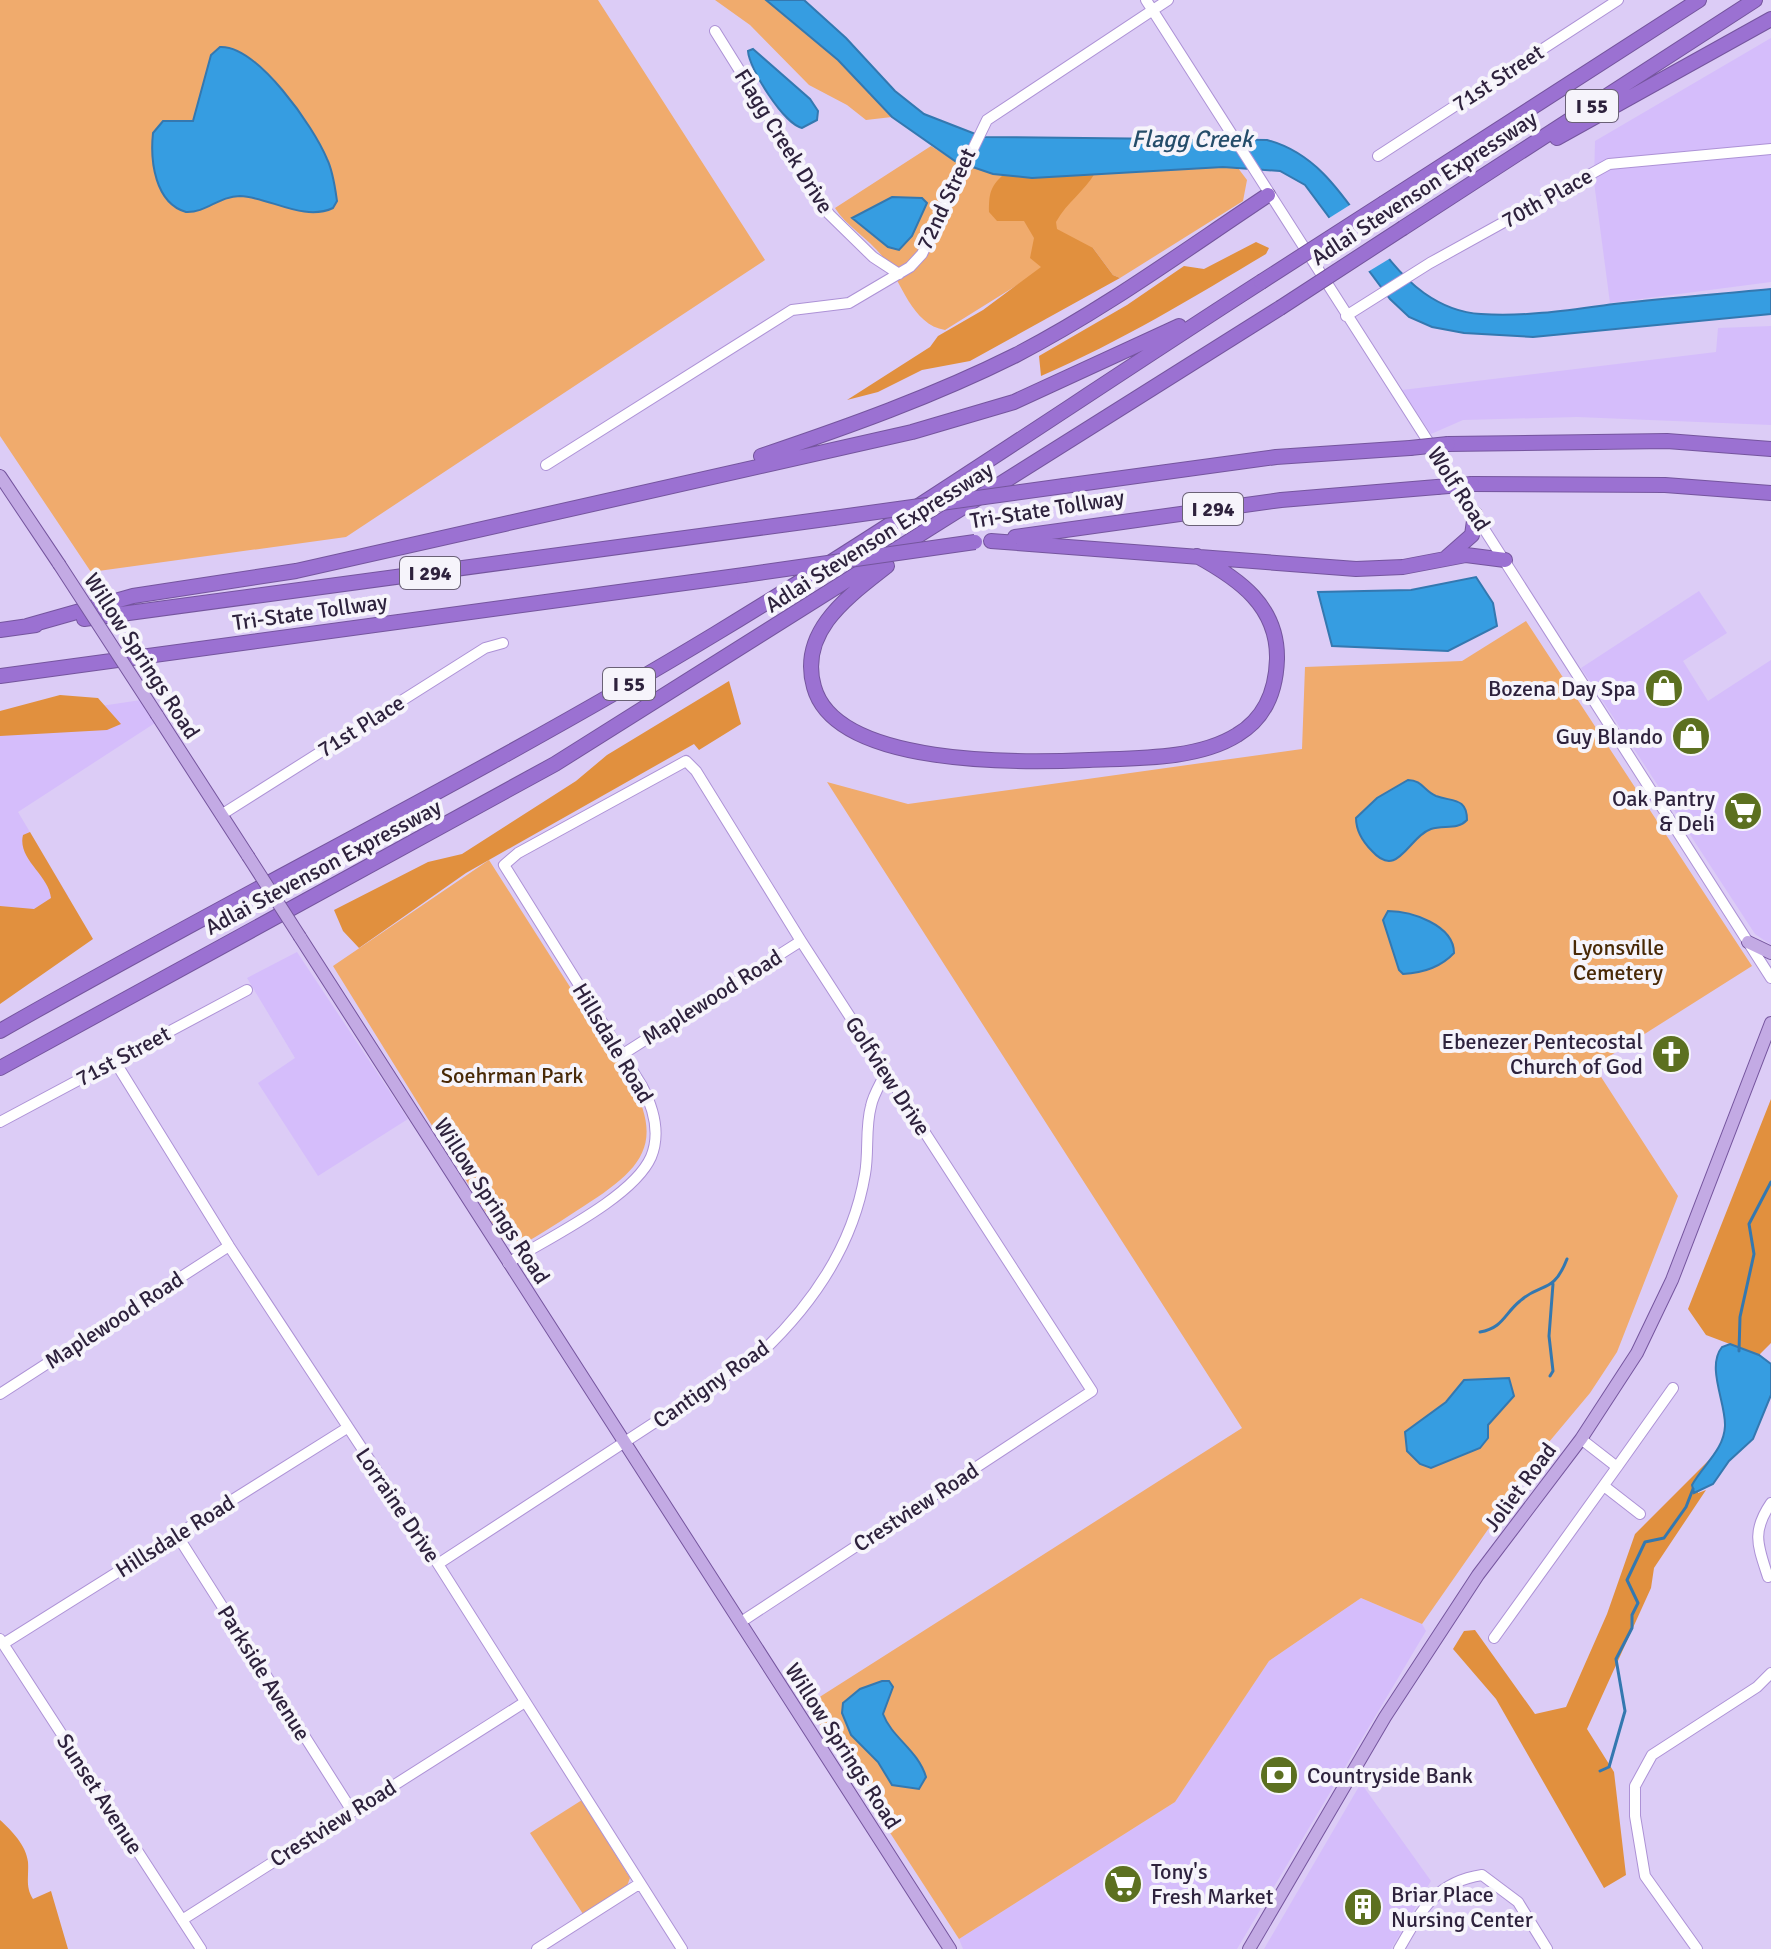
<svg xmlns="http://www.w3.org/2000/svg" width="1771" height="1949" font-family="Signika,sans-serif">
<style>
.built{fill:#d5bdfb}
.green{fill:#f0ab6d}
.forest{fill:#e1903e}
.water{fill:#369de1;stroke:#3478b0;stroke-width:2}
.pier{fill:#dcccf6}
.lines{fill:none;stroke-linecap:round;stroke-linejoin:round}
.stream{stroke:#3478b0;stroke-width:3}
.minor-casing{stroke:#ad92d6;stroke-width:12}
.major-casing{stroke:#75559e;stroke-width:14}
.highway-casing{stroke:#75559e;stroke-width:16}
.minor{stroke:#fff;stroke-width:10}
.major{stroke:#c3aae4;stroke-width:12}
.highway{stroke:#9b71d2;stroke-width:14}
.major-bridge-casing{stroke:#75559e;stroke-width:14;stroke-linecap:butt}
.highway-bridge-casing{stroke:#75559e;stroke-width:16;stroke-linecap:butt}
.major-bridge{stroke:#c3aae4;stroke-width:12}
.highway-bridge{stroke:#9b71d2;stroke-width:14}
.labels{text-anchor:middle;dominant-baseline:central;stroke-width:8;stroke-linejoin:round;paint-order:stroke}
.shield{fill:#f6f4fb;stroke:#6a6176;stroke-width:2}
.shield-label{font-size:20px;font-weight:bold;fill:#2e223d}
.street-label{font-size:22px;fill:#2e223d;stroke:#f6f4fb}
.poi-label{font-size:22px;fill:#2e223d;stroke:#f6f4fb;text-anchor:end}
.park-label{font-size:22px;fill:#492906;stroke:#f6f4fb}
.water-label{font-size:24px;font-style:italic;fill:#254d6a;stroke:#f6f4fb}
</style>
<rect width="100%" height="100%" fill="#dcccf6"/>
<path class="built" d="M1771 38V282L1610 303 1594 182 1595 141Z
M1771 326V425L1577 417 1463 420 1431 434 1402 390 1716 352 1718 328Z
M1699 591 1727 633 1683 661 1708 701 1771 660V945L1755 934 1581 668Z
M141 700 155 723 18 812 68 896 0 935V721Z
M297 952 408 1119 318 1176 258 1083 295 1058 247 978Z
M1361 1598 1422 1624 1426 1631 1237 1949H963L959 1939 1175 1802 1269 1661Z
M1361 1783 1431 1881 1391 1949H1264Z"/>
<path class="green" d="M0 0H598L765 260 346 537 91 572 0 436Z
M715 0H766L838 60 892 117 866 120 847 105 809 85 750 25Z
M931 146 955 161 993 174 1032 178 1223 167 1238 168 1247 180 1243 201 1120 278 1113 275 1093 248 1027 279 945 330C912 325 901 281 883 257 869 239 846 226 835 208Z
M1526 621 1752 966 1594 1066 1678 1196 1617 1352 1590 1393 1549 1442 1422 1624 1361 1598 1269 1661 1175 1802 959 1939 807 1705 1242 1428 827 782 908 804 1302 749 1305 667 1462 661Z
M489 860 630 1081C667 1146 638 1171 584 1206 562 1220 542 1234 519 1246L503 1240 333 966Z
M582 1800 630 1878 627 1886 583 1914 530 1833Z"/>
<path class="forest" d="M1095 173C1084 192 1067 202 1056 222L1057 229 1093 248 1113 275 1120 278 970 361 922 370 878 392 847 400 930 347 938 336 983 310 1041 267 1030 258 1034 238 1024 221H997L989 212C989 194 990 187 1003 175L1032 178Z
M1256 242 1269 248 1266 254C1194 297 1120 342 1041 376L1039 356 1127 305 1184 266 1204 269Z
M729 681 741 724 699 750 694 744 466 873 359 948 343 931 334 910 428 862 462 854 576 781 607 755Z
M60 695 98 698 121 724 107 730 0 736V711Z
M30 832 93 939 0 1004V906L34 909 51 898C49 875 17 859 23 835Z
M1771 1099V1343L1759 1355 1706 1335 1688 1309Z
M1710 1459 1698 1475V1493L1706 1490 1654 1568 1651 1588 1587 1729 1614 1772 1626 1875 1604 1888 1496 1699 1453 1649 1464 1631 1475 1630 1535 1714 1566 1707 1607 1614 1635 1534Z
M0 1820C12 1831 26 1845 28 1862 29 1876 25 1887 33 1899L51 1891 68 1949H0Z"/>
<path class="water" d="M766 0H804L846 38 895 91 924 114 983 137 1267 140C1344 160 1364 250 1424 293 1441 305 1461 313 1481 314 1525 317 1570 310 1614 304 1666 298 1719 294 1771 289V314L1533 337 1464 333 1432 327 1409 317 1390 299 1305 185 1280 171 1223 167 1032 178 993 174 955 161 892 117 838 60Z
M220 47C257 45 314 127 327 159 333 171 335 187 337 201L333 208C304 222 269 197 240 196 219 196 206 213 186 212 155 203 150 161 153 133L163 121H193L211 55Z
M753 49 810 99 818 111 817 120 802 128C784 124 749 69 748 51Z
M892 197 922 198 927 203 912 236 899 250 888 247 852 218Z
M1476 577 1493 603 1497 626 1448 651 1332 646 1318 592 1411 590Z
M1408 780C1422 780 1424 791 1436 796 1452 802 1467 797 1467 820 1458 830 1444 825 1431 829 1408 837 1398 880 1372 851 1363 842 1356 831 1356 818L1377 798Z
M1388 911C1411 911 1454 925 1454 953 1441 967 1422 973 1403 974L1399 970 1383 920Z
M1730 1344 1759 1355 1771 1364V1395L1753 1439 1729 1461 1713 1484 1694 1493 1692 1485C1703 1465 1724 1450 1725 1426 1726 1403 1706 1367 1722 1347Z
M1509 1378 1514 1396 1488 1425V1438L1480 1448 1431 1468 1420 1464 1407 1451 1405 1432 1446 1402 1464 1380Z
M882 1681H889L893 1687 883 1714C892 1738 918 1750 926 1777L919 1789 892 1785 878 1762 851 1735 842 1713 843 1703 860 1689Z"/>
<path class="pier" d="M1353 203 1394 256 1366 273 1326 220Z"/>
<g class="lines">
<path class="stream" d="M1480 1332C1503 1328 1504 1314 1520 1301 1541 1282 1553 1295 1567 1259
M1739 1351 1740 1317 1754 1254 1749 1224 1771 1182
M1550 1376 1553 1371 1549 1336 1553 1284
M1600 1771 1609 1767 1625 1711 1616 1659 1632 1628V1615L1638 1603 1627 1580 1645 1542 1664 1538 1686 1507 1693 1489"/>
<g class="minor-casing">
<path id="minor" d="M1146 0 1771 978
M715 31 829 214 873 257 899 274
M1378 156 1618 0
M1346 316 1430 263 1609 164 1771 149
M546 465 792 310 849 303 910 267 922 254 987 120 1168 0
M221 815 485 648 503 643
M623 1054 801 941
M114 1060 229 1246 438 1564 682 1949
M0 1122 247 990
M508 1263C546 1239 633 1198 651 1157 661 1133 653 1107 642 1086L504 865 518 853 686 761 696 771 801 941 1092 1391 741 1622
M0 1394 229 1246
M1581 1439 1617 1467 1673 1388
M1604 1486 1640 1514
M177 1535 352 1811
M438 1564 761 1353C813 1304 853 1246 865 1174 869 1152 865 1128 871 1106 873 1095 881 1083 886 1072
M1768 1577C1758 1546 1751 1532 1771 1503
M1494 1638 1617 1467
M0 1639 201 1949
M3 1644 347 1428
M182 1920 525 1702
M537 1949 639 1884
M1399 1949C1421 1911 1435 1882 1482 1875L1518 1902 1547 1949
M1697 1949 1645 1876 1635 1816V1786L1652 1755 1757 1687 1771 1673"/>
</g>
<g class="major-casing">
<path id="major" d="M0 476 59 564
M157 715 248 856
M300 937 950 1949
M1748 942 1771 953
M1249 1949 1385 1717 1478 1575 1581 1439 1637 1353 1672 1280 1771 1023"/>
</g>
<g class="highway-casing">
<path id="highway" d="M1557 138 1771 19
M1384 203 1699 0
M1403 228 1755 0
M1448 444 1667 441 1771 449
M761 456C847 427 934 396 1016 355 1105 309 1185 250 1268 195
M1472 484 1665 485 1771 493
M1064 486 1276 457 1410 448
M1015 537 1281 500 1437 487
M991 541 1356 569 1403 567 1466 555 1505 560
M1447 557 1472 535 1475 514
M887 566C849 596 798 631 814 687 836 767 1021 763 1089 760 1135 758 1197 760 1237 735 1266 718 1276 690 1277 659 1278 606 1239 579 1197 556
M84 619 833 518
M27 626 133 596 296 571 912 432 1014 402 1179 326
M0 630 36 625
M0 676 744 575
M0 1031C237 895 482 775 715 634 900 522 1079 399 1261 282
M0 1068 555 764 1280 308"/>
</g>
<use href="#minor" class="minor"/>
<use href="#major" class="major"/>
<use href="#highway" class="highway"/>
<g class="major-bridge-casing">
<path id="major-bridge" d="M59 564 157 715
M248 856 300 937"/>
</g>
<g class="highway-bridge-casing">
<path id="highway-bridge" d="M1261 282 1384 203
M1280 308 1403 228
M1410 448 1448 444
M1437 487 1472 484
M833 518 1064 486
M744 575 975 542"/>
</g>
<use href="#major-bridge" class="major-bridge"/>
<use href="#highway-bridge" class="highway-bridge"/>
</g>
<defs>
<g id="shop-disc" transform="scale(2)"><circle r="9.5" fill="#5c7020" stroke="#f6f4fb"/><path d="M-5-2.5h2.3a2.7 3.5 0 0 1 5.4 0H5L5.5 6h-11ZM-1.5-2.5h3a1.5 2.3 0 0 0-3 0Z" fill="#fff"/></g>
<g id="supermarket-disc" transform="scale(2)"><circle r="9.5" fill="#5c7020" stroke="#f6f4fb"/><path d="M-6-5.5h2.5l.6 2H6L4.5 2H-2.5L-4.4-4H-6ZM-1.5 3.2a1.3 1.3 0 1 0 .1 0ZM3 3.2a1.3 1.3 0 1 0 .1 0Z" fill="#fff"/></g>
<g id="church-disc" transform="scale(2)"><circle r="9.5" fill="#5c7020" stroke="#f6f4fb"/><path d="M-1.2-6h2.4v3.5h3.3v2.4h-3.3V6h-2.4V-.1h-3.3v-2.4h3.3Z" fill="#fff"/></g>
<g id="bank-disc" transform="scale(2)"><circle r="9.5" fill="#5c7020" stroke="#f6f4fb"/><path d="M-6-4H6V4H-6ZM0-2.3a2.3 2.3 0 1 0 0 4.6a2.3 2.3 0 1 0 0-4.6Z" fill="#fff"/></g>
<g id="building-disc" transform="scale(2)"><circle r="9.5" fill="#5c7020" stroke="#f6f4fb"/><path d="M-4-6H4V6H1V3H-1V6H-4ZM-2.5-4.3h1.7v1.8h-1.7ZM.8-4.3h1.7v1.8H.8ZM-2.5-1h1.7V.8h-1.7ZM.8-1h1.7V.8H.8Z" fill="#fff"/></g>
</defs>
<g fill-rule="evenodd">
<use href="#shop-disc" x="1664" y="688"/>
<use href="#shop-disc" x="1691" y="736"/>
<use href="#supermarket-disc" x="1743" y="811"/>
<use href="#church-disc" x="1671" y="1054"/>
<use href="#bank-disc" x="1279" y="1775"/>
<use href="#supermarket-disc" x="1123" y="1884"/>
<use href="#building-disc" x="1363" y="1907"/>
</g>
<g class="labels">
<g class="shield">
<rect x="1566" y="90" width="52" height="32" rx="6"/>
<rect x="1183" y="493" width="60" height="32" rx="6"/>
<rect x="400" y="557" width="60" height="32" rx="6"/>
<rect x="603" y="668" width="52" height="32" rx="6"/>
</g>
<g class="shield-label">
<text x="1592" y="106">I 55</text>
<text x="1213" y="509">I 294</text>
<text x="430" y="573">I 294</text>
<text x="629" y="684">I 55</text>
</g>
<g class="street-label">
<text transform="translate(1498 78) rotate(-33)">71st Street</text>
<text transform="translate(784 141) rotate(58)">Flagg Creek Drive</text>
<text transform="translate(1424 188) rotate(-33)">Adlai Stevenson Expressway</text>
<text transform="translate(1547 198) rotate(-29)">70th Place</text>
<text transform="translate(946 199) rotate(-65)">72nd Street</text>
<text transform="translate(1459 489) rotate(57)">Wolf Road</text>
<text transform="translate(1047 509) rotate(-9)">Tri-State Tollway</text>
<text transform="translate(879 537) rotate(-32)">Adlai Stevenson Expressway</text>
<text transform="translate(310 612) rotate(-8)">Tri-State Tollway</text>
<text transform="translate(142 656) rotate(57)">Willow Springs Road</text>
<text transform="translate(361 726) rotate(-32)">71st Place</text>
<text transform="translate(323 867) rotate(-28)">Adlai Stevenson Expressway</text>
<text transform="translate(712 997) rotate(-32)">Maplewood Road</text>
<text transform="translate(613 1043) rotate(59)">Hillsdale Road</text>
<text transform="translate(123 1056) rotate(-28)">71st Street</text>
<text transform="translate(888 1076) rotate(57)">Golfview Drive</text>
<text transform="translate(492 1201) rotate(57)">Willow Springs Road</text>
<text transform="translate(114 1320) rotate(-33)">Maplewood Road</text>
<text transform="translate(711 1384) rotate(-35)">Cantigny Road</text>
<text transform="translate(1520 1487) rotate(-53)">Joliet Road</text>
<text transform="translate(398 1505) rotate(56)">Lorraine Drive</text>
<text transform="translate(916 1507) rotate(-33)">Crestview Road</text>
<text transform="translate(175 1536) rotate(-32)">Hillsdale Road</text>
<text transform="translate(264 1673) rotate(58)">Parkside Avenue</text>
<text transform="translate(843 1746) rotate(57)">Willow Springs Road</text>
<text transform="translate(100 1794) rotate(57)">Sunset Avenue</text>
<text transform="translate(333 1823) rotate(-32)">Crestview Road</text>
</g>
<g class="poi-label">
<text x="1636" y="688">Bozena Day Spa</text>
<text x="1663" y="736">Guy Blando</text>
<text x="1715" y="798">Oak Pantry<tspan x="1715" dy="25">&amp; Deli</tspan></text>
<text x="1643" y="1041">Ebenezer Pentecostal<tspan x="1643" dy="25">Church of God</tspan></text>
<text x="1307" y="1775" text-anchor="start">Countryside Bank</text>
<text x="1151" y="1871" text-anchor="start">Tony's<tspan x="1151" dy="25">Fresh Market</tspan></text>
<text x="1391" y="1894" text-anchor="start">Briar Place<tspan x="1391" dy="25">Nursing Center</tspan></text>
</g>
<g class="park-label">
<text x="1618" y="947">Lyonsville<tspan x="1618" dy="25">Cemetery</tspan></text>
<text x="512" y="1075">Soehrman Park</text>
</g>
<g class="water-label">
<text x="1192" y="139">Flagg Creek</text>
</g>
</g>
</svg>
